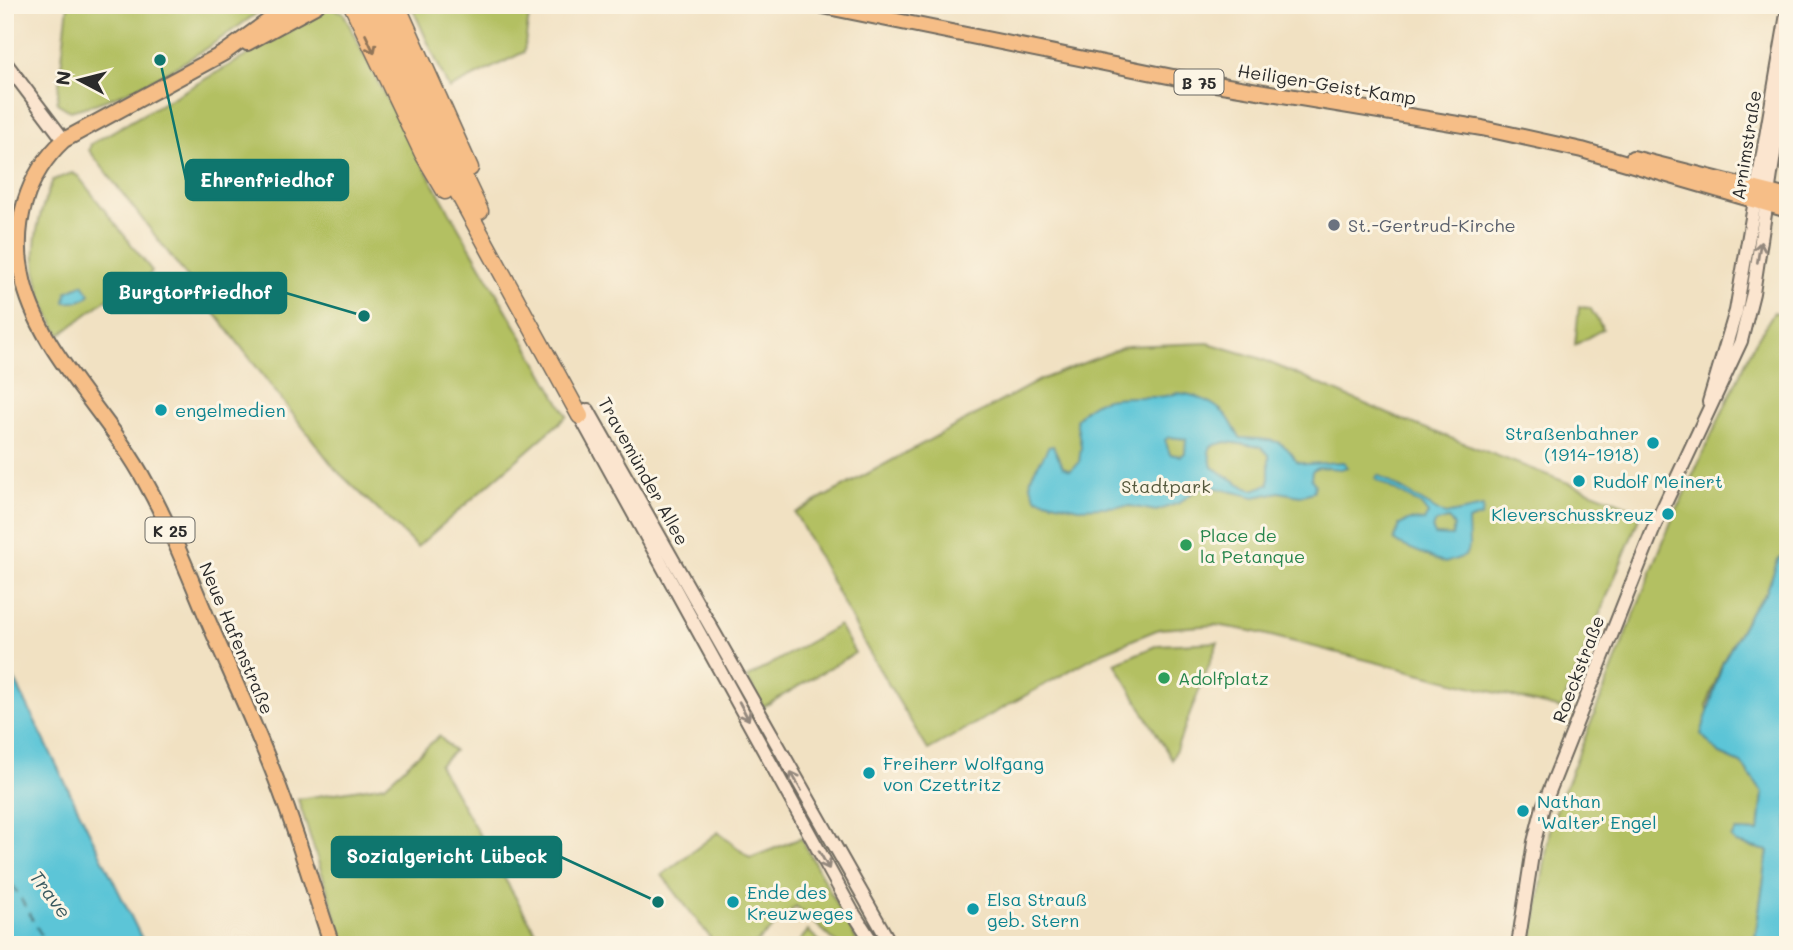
<svg xmlns="http://www.w3.org/2000/svg" width="1793" height="950" font-family="Mali,sans-serif">
<style>
.green{fill:#b3c062;stroke:#6f7646;stroke-width:2}
.water{fill:#5bc5d7;stroke:#437881;stroke-width:2;fill-rule:evenodd}
.lines{fill:none;stroke-linecap:round;stroke-linejoin:round}
.ferry{stroke:#39595f;stroke-width:2;stroke-dasharray:9 7;stroke-linecap:butt}
.secondary-casing{stroke:#706b60;stroke-width:16}
.primary-casing{stroke:#706b60;stroke-width:18}
.highway-casing{stroke:#706b60;stroke-width:19}
.secondary{stroke:#fbe5cf;stroke-width:12}
.primary{stroke:#f6be87;stroke-width:14}
.highway{stroke:#f6be87;stroke-width:16}
.oneway{stroke:#907459}
.oneway2{stroke:#93887d}
.worship-dot{fill:#6b7280;stroke:#fcf5e5;stroke-width:2.5}
.culture-dot{fill:#0f9aa8;stroke:#fcf5e5;stroke-width:2.5}
.leisure-dot{fill:#2e9e5b;stroke:#fcf5e5;stroke-width:2.5}
.labels{text-anchor:middle;dominant-baseline:central;stroke-width:6;stroke-linejoin:round;paint-order:stroke}
.shield{fill:#fcf5e5;stroke:#6a6863;stroke-width:2}
.shield-label{font-size:16px;font-weight:bold;fill:#2b2b2b}
.street-label{font-size:18px;fill:#2b2b2b;stroke:#fcf5e5}
.worship-label{font-size:18px;fill:#5b616d;stroke:#fcf5e5;text-anchor:start}
.culture-label{font-size:18px;fill:#0d838f;stroke:#fcf5e5;text-anchor:start}
.park-label{font-size:18px;fill:#54583c;stroke:#fcf5e5}
.leisure-label{font-size:18px;fill:#27864d;stroke:#fcf5e5;text-anchor:start}
.water-label{font-size:19px;font-style:italic;fill:#39595f;stroke:#fcf5e5}
.leader{fill:none;stroke:#0f766e;stroke-width:2.5}
.callout-dot{fill:#0f766e;stroke:#fcf5e5;stroke-width:2.5}
.callout{fill:#0f766e;stroke:#0f766e;stroke-width:2.5}
.callout-label{font-size:19px;text-anchor:middle;font-weight:bold;fill:#fff}
</style>
<rect width="100%" height="100%" fill="#fcf5e5"/>
<filter id="ink" filterUnits="userSpaceOnUse"><feTurbulence type="fractalNoise" baseFrequency=".0143" numOctaves="2"/><feDisplacementMap in="SourceGraphic" scale="14" xChannelSelector="R" yChannelSelector="G"/><feConvolveMatrix kernelMatrix="1 2 1 2 8 2 1 2 1" color-interpolation-filters="sRGB"/></filter>
<filter id="wash" filterUnits="userSpaceOnUse"><feTurbulence type="fractalNoise" baseFrequency=".00686" numOctaves="4" result="noise"/><feDisplacementMap in="SourceGraphic" scale="28" xChannelSelector="R" yChannelSelector="G"/><feGaussianBlur stdDeviation="1.57" result="paint"/><feColorMatrix in="noise" values="0 0 0 0 0 0 0 0 0 0 0 0 0 0 0 0 0 1.4 0 .05"/><feComposite in="paint" operator="in"/></filter>
<g filter="url(#wash)">
<rect width="100%" height="100%" fill="#f1e1c2"/>
<path class="green" d="M68 5H268C207 50 144 93 70 111L57 103Z
M411 5H516L530 8 524 52 449 89Z
M330 8 343 12C409 151 492 281 567 416L417 547 336 470 89 150 91 144Z
M72 173 78 176 152 271 137 291 121 288 60 335C27 281 28 237 53 180Z
M1579 307 1590 308 1603 329 1575 345Z
M1774 312 1788 317V548L1778 560 1766 593 1752 609 1723 661 1707 705 1718 753 1741 763 1763 793 1759 832 1736 831V843L1768 851 1754 945H1532L1550 828 1557 808 1671 522 1753 346Z
M1208 343 1259 358 1393 416 1642 511 1561 709 1251 631 1216 625 1159 629 1103 652 928 750 869 652 795 513 1040 380 1127 346Z
M839 625 855 653 763 707 747 678Z
M1218 642 1172 760 1115 663 1158 645Z
M439 736 454 751 439 765 543 945H345L298 799 385 785Z
M718 832 750 858 801 838 859 945H839L796 906 754 945H716L662 875Z
M808 931 824 945H796Z"/>
<path class="water" d="M83 284 90 294C84 301 74 303 65 302L67 292Z
M1178 393C1194 394 1213 402 1225 414 1232 421 1234 431 1241 438 1266 440 1284 436 1296 461L1306 464 1344 462 1347 467 1341 469 1318 467 1312 471 1311 478 1315 485 1313 492 1300 496 1279 492 1255 497 1212 487 1197 489 1179 503 1156 511 1130 506 1078 508 1037 498C1021 474 1039 470 1048 447L1053 446 1063 467 1070 470 1079 463 1081 446 1076 420C1100 383 1144 405 1178 393ZM1169 437 1186 439 1185 453 1181 456 1170 454 1165 440ZM1226 442 1261 447 1269 455V484L1253 490 1247 488 1212 467 1209 452 1211 446Z
M1378 475 1445 515 1483 507 1482 516 1468 521 1469 546 1465 556 1445 563 1399 544 1394 540 1399 525 1410 520 1424 521 1428 514 1421 505 1375 479ZM1448 519 1454 525 1452 536 1435 535 1432 528 1435 523Z
M1788 548V945H1754L1768 851 1736 843 1731 838 1736 831 1759 832 1763 793 1741 763 1718 753 1701 734 1723 662 1752 609 1766 593 1778 560Z
M5 660 145 945H5Z"/>
<g class="lines">
<path class="ferry" d="M5 871 47 945"/>
</g>
</g>
<g filter="url(#ink)">
<g class="lines">
<g class="secondary-casing">
<path id="secondary" d="M5 62 64 140
M1709 402 1736 311 1788 8
M588 410 891 945
M580 416 852 911 874 945
M1518 945 1534 842 1543 807 1655 525 1741 341 1753 293 1788 62"/>
</g>
<g class="primary-casing">
<path id="primary" d="M290 5 224 53 64 140C26 175 12 225 22 275 36 350 110 414 146 483 170 526 188 573 207 618 230 671 255 725 276 779 297 833 313 889 332 945
M818 5 1173 77 1482 128 1582 150 1788 210
M247 43 317 5
M1633 158 1788 197"/>
</g>
<g class="highway-casing">
<path id="highway" d="M352 5 423 154 445 191
M368 5 444 167 580 416
M382 5 480 211
M397 5 470 168"/>
</g>
<use href="#secondary" class="secondary"/>
<use href="#primary" class="primary"/>
<use href="#highway" class="highway"/>
</g>
<defs><path id="oneway-shaft" d="M-6 0H5M1.5-3L5.5 0L1.5 3" fill="none" stroke-width="1.6" stroke-linecap="round" stroke-linejoin="round" transform="scale(1.75)"/></defs>
<use class="oneway" href="#oneway-shaft" transform="translate(370 44) rotate(65)"/>
<g class="oneway2">
<use href="#oneway-shaft" transform="translate(1759 252) rotate(-81)"/>
<use href="#oneway-shaft" transform="translate(744 711) rotate(62)"/>
<use href="#oneway-shaft" transform="translate(796 781) rotate(-119)"/>
<use href="#oneway-shaft" transform="translate(824 860) rotate(61)"/>
</g>
</g>
<circle class="worship-dot" cx="1334" cy="225" r="7"/>
<g class="culture-dot">
<circle cx="161" cy="410" r="7"/>
<circle cx="1653" cy="443" r="7"/>
<circle cx="1579" cy="481" r="7"/>
<circle cx="1668" cy="514" r="7"/>
<circle cx="869" cy="773" r="7"/>
<circle cx="1523" cy="811" r="7"/>
<circle cx="733" cy="902" r="7"/>
<circle cx="973" cy="909" r="7"/>
</g>
<g class="leisure-dot">
<circle cx="1186" cy="545" r="7"/>
<circle cx="1164" cy="678" r="7"/>
</g>
<g class="labels">
<g class="shield">
<rect x="1174.5" y="69.5" width="49" height="25" rx="5"/>
<rect x="145.5" y="517.5" width="49" height="25" rx="5"/>
</g>
<g class="shield-label">
<text x="1199" y="82">B 75</text>
<text x="170" y="530">K 25</text>
</g>
<g class="street-label">
<text transform="translate(1327 84) rotate(9)">Heiligen-Geist-Kamp</text>
<text transform="translate(1746 145) rotate(-81)">Arnimstraße</text>
<text transform="translate(644 471) rotate(61)">Travemünder Allee</text>
<text transform="translate(237 638) rotate(67)">Neue Hafenstraße</text>
<text transform="translate(1578 669) rotate(-69)">Roeckstraße</text>
</g>
<g class="worship-label">
<text x="1348" y="225">St.-Gertrud-Kirche</text>
</g>
<g class="culture-label">
<text x="175" y="410">engelmedien</text>
<text x="1639" y="433" text-anchor="end">Straßenbahner<tspan x="1639" dy="21">(1914-1918)</tspan></text>
<text x="1593" y="481">Rudolf Meinert</text>
<text x="1654" y="514" text-anchor="end">Kleverschusskreuz</text>
<text x="883" y="763">Freiherr Wolfgang<tspan x="883" dy="21">von Czettritz</tspan></text>
<text x="1537" y="801">Nathan<tspan x="1537" dy="21">'Walter' Engel</tspan></text>
<text x="747" y="892">Ende des<tspan x="747" dy="21">Kreuzweges</tspan></text>
<text x="987" y="899">Elsa Strauß<tspan x="987" dy="21">geb. Stern</tspan></text>
</g>
<g class="park-label">
<text x="1166" y="486">Stadtpark</text>
</g>
<g class="leisure-label">
<text x="1200" y="535">Place de<tspan x="1200" dy="21">la Petanque</tspan></text>
<text x="1178" y="678">Adolfplatz</text>
</g>
<g class="water-label">
<text transform="translate(51 894) rotate(53)">Trave</text>
</g>
</g>
<path class="leader" d="M160 60L186 180M364 316L286 293M658 902L561 857"/>
<g class="callout-dot">
<circle cx="160" cy="60" r="7"/>
<circle cx="364" cy="316" r="7"/>
<circle cx="658" cy="902" r="7"/>
</g>
<g class="callout">
<rect x="186" y="160" width="162" height="40" rx="7"/>
<rect x="104" y="273" width="182" height="40" rx="7"/>
<rect x="332" y="837" width="229" height="40" rx="7"/>
</g>
<g class="callout-label">
<text x="267" y="187">Ehrenfriedhof</text>
<text x="195" y="299">Burgtorfriedhof</text>
<text x="447" y="863">Sozialgericht Lübeck</text>
</g>
<rect width="1793" height="950" fill="none" stroke="#fcf5e5" stroke-width="28"/>
<g transform="translate(80 80) rotate(277)" stroke="#fcf5e5" stroke-width="5" paint-order="stroke">
<path d="M0-5L12 26L0 18L-12 26Z" fill="#2b2b2b"/>
<text y="-10" font-size="19" font-weight="bold" text-anchor="middle" fill="#2b2b2b">N</text>
</g>
</svg>
